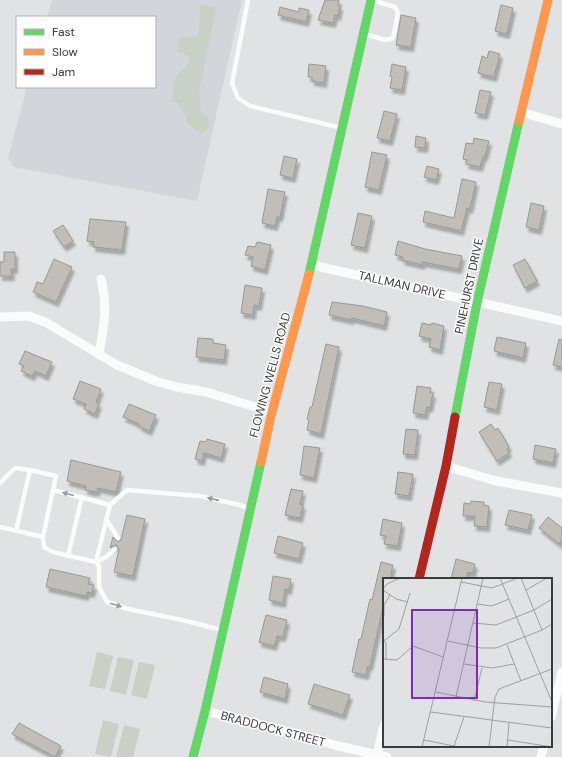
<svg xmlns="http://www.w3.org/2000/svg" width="562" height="757" font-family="'DM Sans',sans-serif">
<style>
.built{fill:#d2d5da}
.green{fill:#c9d0c6}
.building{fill:#c1bdb8;stroke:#979898;filter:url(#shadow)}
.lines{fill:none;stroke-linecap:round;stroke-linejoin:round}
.lane{stroke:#fafbfb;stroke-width:4.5}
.street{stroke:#fafbfb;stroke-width:9}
.fast{stroke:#63d668;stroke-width:9}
.slow{stroke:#ff974d;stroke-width:9}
.jam{stroke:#b3261e;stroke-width:9}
.oneway{fill:#9a9b9c}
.labels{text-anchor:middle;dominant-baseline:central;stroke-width:3;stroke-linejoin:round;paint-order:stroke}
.street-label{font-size:12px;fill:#3b3b3c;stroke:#fff}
.inset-road{fill:none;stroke:#9f9fa0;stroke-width:1}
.view{fill:#7b2cbf;fill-opacity:0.15;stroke:#7b2cbf;stroke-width:2}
.inset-edge{fill:none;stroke:#3b3b3c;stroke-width:2}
</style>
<defs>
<filter id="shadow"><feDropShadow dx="2.5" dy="4.5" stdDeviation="1" flood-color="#0004"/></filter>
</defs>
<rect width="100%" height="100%" fill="#e1e2e3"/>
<path class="built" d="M52 0H242L197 201 14 167 8 158 27 87H155V17H47Z"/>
<path class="green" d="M202 5 214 7 216 9 199 91 201 113 207 116C210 122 210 132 201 134L186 122V116L178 103 171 101C173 93 173 84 177 76 182 69 193 65 188 55L177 52 180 37H197L199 31 200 6Z
M97 652 113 656 105 689 89 686Z
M118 657 134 660 126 695 110 691Z
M139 662 155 665 147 699 131 695Z
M103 720 119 724 111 757 95 754Z
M124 725 140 729 133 757H116Z"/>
<path class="building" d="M325 0H339L338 5 340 6 338 16 335 15 333 23 318 20Z
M501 5 513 8 507 34 495 31Z
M280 7 299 12V8L309 10 306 22 278 15Z
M401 15 416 18 411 47 396 45Z
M489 51 500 54 494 77 478 73 482 56 487 58Z
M309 64 326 66 324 83 312 81V77H308Z
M392 64 406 67 402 90 390 88 392 77 390 76Z
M480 90 491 92 485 115 475 113Z
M384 111 397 114 390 141 377 138Z
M416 136 426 138 425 148 415 147Z
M474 138 489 141 485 156 483 157 480 167 466 164 467 160 463 159 466 143 473 144Z
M372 152 387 155 379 190 365 187Z
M284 156 297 159 293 178 280 175Z
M427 166 439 169 436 180 424 177Z
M462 179 476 182 470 209 467 208 461 231 423 222 425 211 454 218Z
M268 189 285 192 280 217H277L275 226 262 223Z
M531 203 544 206 539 230 526 227Z
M358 213 372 216 365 248 351 245Z
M90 219 126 222 122 250 93 247 94 242 87 241Z
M63 225 73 241 64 247 53 231Z
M398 241 425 249 462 256 459 269 422 262V265L402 260 403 257 395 255Z
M257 242 271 245 265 270 251 266 253 257 245 255 248 246 255 247Z
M4 252H15V269H11L12 276H0V262H4Z
M54 259 72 267 56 302 33 292 37 282 43 284Z
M525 259 537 281 525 288 513 265Z
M245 285 262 288 259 306 254 305 253 315 241 313Z
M332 302 363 306 387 312 384 326 352 318 351 320 329 315Z
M422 323 431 325 432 323 444 326 440 350 429 347 431 339 419 336Z
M497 337 526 343 523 358 494 351Z
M198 338 213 339V343L226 345 224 360 196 357Z
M559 339 562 340V367L553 365Z
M326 344 339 347 321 434 307 430 309 420 307 419 310 407H312Z
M25 351 52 362 46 376 35 371 32 376 21 371 24 366 19 364Z
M80 381 101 389 96 402 99 404 95 414 84 409 86 404 73 399Z
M489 382 502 384 497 410 484 407Z
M417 386 431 388 430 393H433L430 408 427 407 425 415 413 413Z
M129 404 156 415 149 431 139 426V424L123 417Z
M491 424 495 430 498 428 509 447 507 449 509 453 497 461 479 432Z
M406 429 418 430 415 455 403 454Z
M207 439 225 444 221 458 204 453 202 461 195 459 200 441 206 442Z
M535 445 556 449 553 463 533 459Z
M304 446 320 448 314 478 300 475Z
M71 460 121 472 116 492 98 488 97 492 85 490 86 486 67 481Z
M398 472 413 474 409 496 395 494Z
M291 489 303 491 300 504 303 505 300 518 285 515Z
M471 501 484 502V505L489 506 487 527 474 526 475 516H463L464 503 470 504Z
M509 510 532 515 528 530 505 525Z
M127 515 145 519 133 576 114 572 119 549 116 545 110 548 113 537 117 541H120L121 539Z
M548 517 562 528V539L559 544 539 528Z
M383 519 402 523 398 546 384 544 386 536 380 535Z
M278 536 303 543 299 559 274 553Z
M456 559 475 564 473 573 468 572 466 579H451Z
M381 562 393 565 390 579H384V603L370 666H368L366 675 352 672 359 639H361L370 599 372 600Z
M50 569 90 578 88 584 94 585 92 593 87 592 86 596 46 587Z
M273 576 291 579 289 590 285 589 283 603 269 600Z
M266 615 287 620 283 637 277 636 274 646 259 642Z
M264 677 288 684 285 699 260 692Z
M314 684 350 695 343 715 308 704Z
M19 723 61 746 55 757 12 734Z"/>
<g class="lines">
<path class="lane" d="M248 0 232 83 238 98 250 106 342 128
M364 34 386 40 393 38 398 13 395 7 372 0
M0 483 15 468 30 470 56 476 43 537 44 547 53 552 96 562 106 557 115 549
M53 490 110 505
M106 519 118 538
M0 527 43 537
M16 531 30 470
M68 556 82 497
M222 630 182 620 128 609 107 602 99 587V566L96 562 110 505 127 490 199 496 240 505 249 509"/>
<path class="street" d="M521 112 562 124
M312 265 562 321
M0 317 29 316 47 323 117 365 158 382 177 387 206 392 272 412
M99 355C104 325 108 308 101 279
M446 466 496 481 562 493
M205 711 301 735 338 746 387 757
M551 717 562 672
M377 755 384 725
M541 757 544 746"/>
<path class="fast" d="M309 274 371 0
M455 417 477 303 519 121
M193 757 205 711 261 462"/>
<path class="slow" d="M519 121 548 0
M261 462 272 412 309 274"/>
<path class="jam" d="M419 579 446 466 455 417"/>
</g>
<defs><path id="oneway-solid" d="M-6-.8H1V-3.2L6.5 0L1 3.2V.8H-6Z"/></defs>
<g class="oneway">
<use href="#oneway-solid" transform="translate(68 494) rotate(-165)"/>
<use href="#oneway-solid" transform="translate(213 499) rotate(-167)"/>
<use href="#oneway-solid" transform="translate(116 605) rotate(17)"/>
</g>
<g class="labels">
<g class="street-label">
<text transform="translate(402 285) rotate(13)">TALLMAN DRIVE</text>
<text transform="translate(469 286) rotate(-78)">PINEHURST DRIVE</text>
<text transform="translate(270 375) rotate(-75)">FLOWING WELLS ROAD</text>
<text transform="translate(273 729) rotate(15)">BRADDOCK STREET</text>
</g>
</g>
<g transform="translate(383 578)">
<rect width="169" height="169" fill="#e1e2e3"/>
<path class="inset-road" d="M117 0 169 124M138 0 159 52M78 4 109 10 135 0M0 11 4 6 17 0M0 12 13 21 25 24M143 12 164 0M94 26 109 28 126 21M1 38V27L7 17M90 45 113 47 151 32 169 21M0 60 3 66V81M2 62 16 51 27 15M65 63 98 70H113L159 52 169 46M124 67 138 103M0 81 14 82 30 68 60 79M81 86 109 90 131 86M53 114 102 124 169 129M73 119 100 0M91 123 99 90M48 134 169 150M41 162 76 169M125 162 169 169M71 168 81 139M39 169 79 0M106 169 112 119 116 111 169 91M124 169 126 145"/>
<path class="view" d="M29 32H94V120H29Z"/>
<rect width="169" height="169" class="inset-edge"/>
</g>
<rect x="16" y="16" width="140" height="72" fill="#ffffff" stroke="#b1b1b1"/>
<rect x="24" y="29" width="20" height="6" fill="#63d668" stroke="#b1b1b1"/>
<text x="52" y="36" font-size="12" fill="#3b3b3c">Fast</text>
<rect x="24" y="49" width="20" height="6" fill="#ff974d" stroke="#b1b1b1"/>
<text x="52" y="56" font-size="12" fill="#3b3b3c">Slow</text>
<rect x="24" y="69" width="20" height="6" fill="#b3261e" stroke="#b1b1b1"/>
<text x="52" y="76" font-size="12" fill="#3b3b3c">Jam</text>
</svg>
